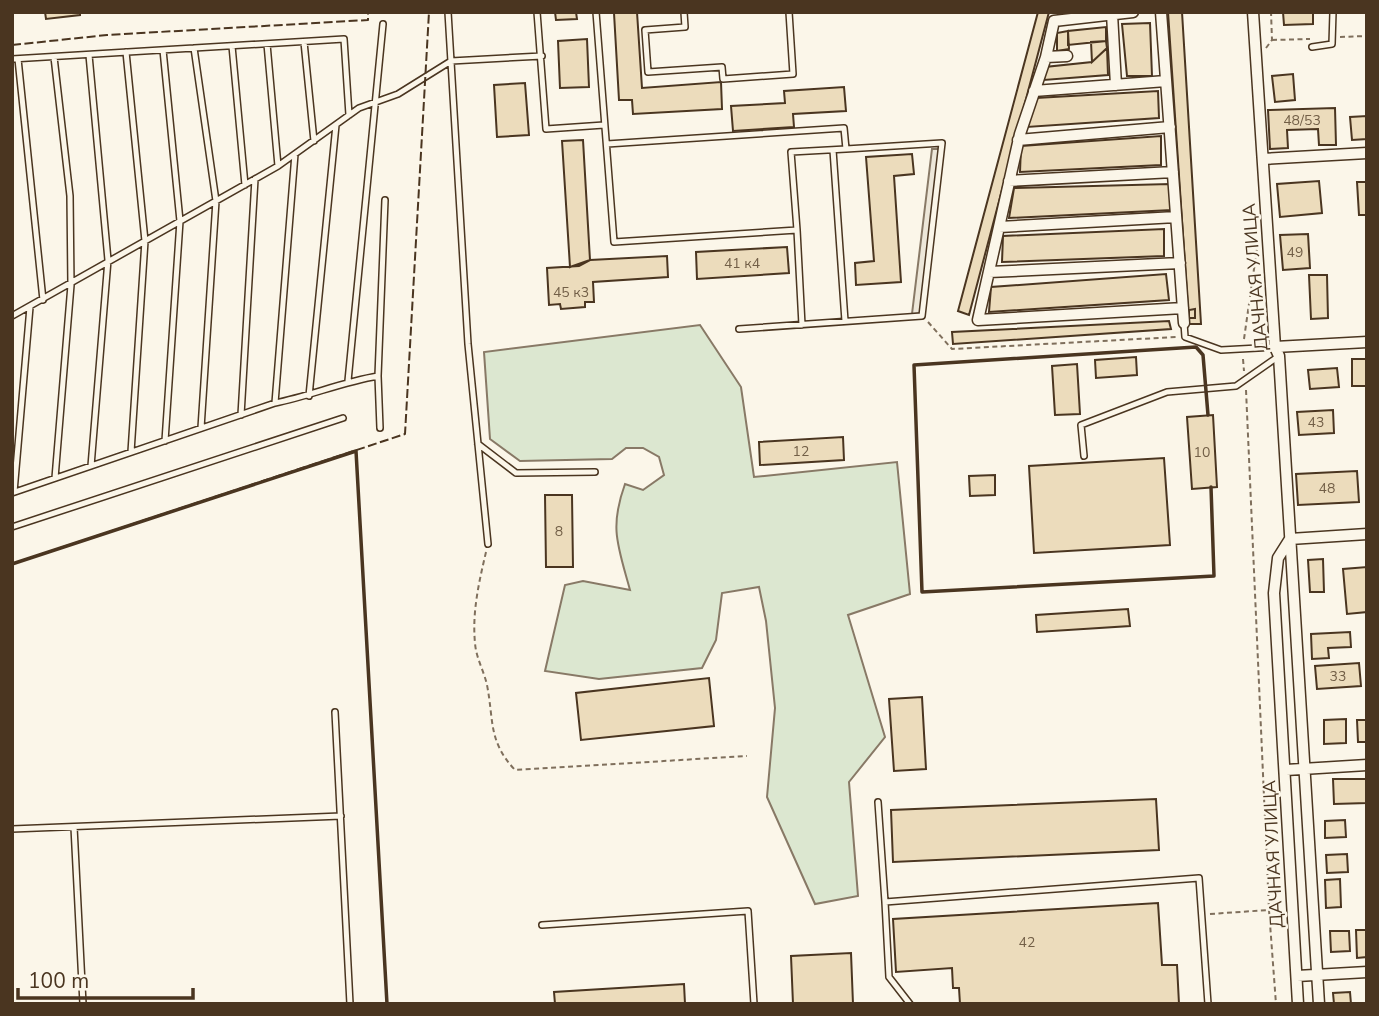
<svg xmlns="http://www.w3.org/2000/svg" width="1379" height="1016" font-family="'Nunito Sans',sans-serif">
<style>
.green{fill:#dce7d0;stroke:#887966;stroke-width:2}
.parking{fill:#ede7d9;stroke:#887966;stroke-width:2}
.building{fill:#ecdcbc;stroke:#4a3520;stroke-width:2}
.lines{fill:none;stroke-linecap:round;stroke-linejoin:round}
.service-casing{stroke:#4a3520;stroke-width:8}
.minor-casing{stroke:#4a3520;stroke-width:13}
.path{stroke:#7f6f5c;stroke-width:2;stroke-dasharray:5 3.5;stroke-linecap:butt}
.service{stroke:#fbf6e9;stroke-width:5}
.minor{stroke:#fbf6e9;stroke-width:10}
.fence{stroke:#4a3520;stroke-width:2;stroke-dasharray:9 3.5;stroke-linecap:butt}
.wall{stroke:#4a3520;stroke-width:3.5}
.labels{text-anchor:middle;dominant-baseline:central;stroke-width:5;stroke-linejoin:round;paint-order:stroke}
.number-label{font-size:14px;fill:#725f47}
.street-label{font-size:18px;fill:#4a3520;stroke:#fbf6e9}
</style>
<rect width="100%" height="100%" fill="#fbf6e9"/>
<path class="green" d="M700 325 741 387 754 477 897 462 910 594 848 615 885 737 849 782 858 896 815 904 767 797 775 708 766 621 759 587 722 593 716 640 702 668 599 679 545 671 565 585 583 581 630 590C618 546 609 528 625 484L643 490 664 475 659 457 643 448H626L612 459 520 461 490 439 484 352Z"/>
<path class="parking" d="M932 149H941L923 313 912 314Z"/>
<path class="building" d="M45 12H80V15L46 19Z
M555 12H576L577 19 556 20Z
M637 12 642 88 721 82 722 109 633 114 632 100H619L614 13Z
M1038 12H1049L969 315 958 311Z
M1168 12H1182L1201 324H1189Z
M1283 12H1313V24L1284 25Z
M1150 23 1152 76H1127L1122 24Z
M1106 27V41L1068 45V31Z
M1068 31 1069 49 1057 51V33Z
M587 39 589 87 560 88 558 41Z
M1106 41 1107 48 1092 62 1091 42Z
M1107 48 1108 75 1044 80 1045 67 1092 62Z
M1293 74 1295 100 1275 102 1272 76Z
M525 83 529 135 497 137 494 85Z
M844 87 846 111 793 114 794 127 733 131 731 106 785 103 784 91Z
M1158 91 1159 118 1027 127 1036 98Z
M1335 108 1336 145H1319L1318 129 1287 130 1288 148 1270 149 1268 110Z
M1367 116V139L1352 140 1350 117Z
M1161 136V165L1020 172 1021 146Z
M583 140 590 260 570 267 562 141Z
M912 154 914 174 894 176 901 282 856 285 855 263 874 261 866 157Z
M1319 181 1322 213 1280 217 1277 184Z
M1357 182H1367V215H1359Z
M1170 184 1172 210 1009 218 1014 188Z
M1164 229V256L1002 262 1003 236Z
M1308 234 1310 268 1283 270 1280 235Z
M787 247 789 273 697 279 696 252Z
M667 256 668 277 593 282 594 302H585V307L561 309 560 304 549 305 547 268 579 266 590 260Z
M1166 274 1169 300 989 312 991 287Z
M1309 275H1327L1328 318 1311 319Z
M1195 309V318H1189V310Z
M1169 321 1171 329 953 344 952 332Z
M1136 357 1137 375 1096 378 1095 360Z
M1352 359H1367V386H1352Z
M1077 364 1080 414 1055 415 1052 366Z
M1337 368 1339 387 1310 389 1308 370Z
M1333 410 1334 433 1299 435 1297 412Z
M1213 415 1217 487 1192 489 1187 417Z
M843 437 844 460 760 465 759 442Z
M1164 458 1170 545 1034 553 1029 466Z
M1357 471 1359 502 1298 505 1296 474Z
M995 475V495L970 496 969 476Z
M545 495H572L573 567H546Z
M1323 559 1324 592H1310L1308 560Z
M1367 567V612L1347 614 1343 569Z
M1128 609 1130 626 1037 632 1036 615Z
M1350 632 1351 647 1328 648 1329 658 1312 659 1311 634Z
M1359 663 1361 686 1317 689 1315 666Z
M709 678 714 726 581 740 576 693Z
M922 697 926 769 894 771 889 699Z
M1346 719V743L1324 744V720Z
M1357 720H1367V742H1358Z
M1333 779H1367V803L1334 804Z
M1156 799 1159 850 893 862 891 810Z
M1345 820 1346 837 1325 838V821Z
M1347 854 1348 872 1327 873 1326 855Z
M1340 879 1341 907 1326 908 1325 880Z
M1158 903 1162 965H1177L1179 1004H960L959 988H953L952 968 896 972 893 919Z
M1356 930H1367V957L1357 958Z
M1330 931H1349L1350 951 1331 952Z
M851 953 853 1004H793L791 956Z
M684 984 685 1004H555L554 992Z
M1350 992 1351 1004H1334L1333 993Z"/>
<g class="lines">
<g class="service-casing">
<path id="service" d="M448 12 468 344 488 544
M537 12 546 129 604 125
M596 12 614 242 797 230 791 152 846 149 844 128 607 144
M684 12 685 27 645 30 648 72 722 67 723 79 793 74 789 12
M304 42 314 141
M267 44 278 166
M232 46 245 185
M1312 47 1332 44 1333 12
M194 48 216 201 201 428
M163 50 180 221 165 441
M126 52 145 241 131 452
M89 55 108 260 91 466
M54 57 70 196 71 285 55 478
M12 59 344 39 349 115
M18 59 43 300
M833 150 845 321
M797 230 802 325
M12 316 278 166 359 108 398 94 451 61 542 56
M1184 323 1185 337 1221 350 1275 347
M739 329 922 316 942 143 846 149
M348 381 383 24
M309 396 336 125
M275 403 295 154
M241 415 255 179
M380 428 378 376 385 200
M478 444 516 473 595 472
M1084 456 1081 425 1167 392 1236 386 1279 356
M14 492 30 307
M12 493 275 403C310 396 342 382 378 376
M12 527 343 418
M335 712 350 1004
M878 802 885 902 1199 878 1208 1004
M74 827 83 1004
M12 829 341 816
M885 902 889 977 910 1004
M542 925 748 911 754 1004"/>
</g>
<g class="minor-casing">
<path id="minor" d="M1161 12 1184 323
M1253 12 1275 347 1279 356 1319 1004
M1112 14 1116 85
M1067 56 1046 57 1054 21 1133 12
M1046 57 1020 134 978 320 1183 308
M1034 91 1166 81
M1018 140 1170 127
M1263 159 1367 153
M1009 181 1173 172
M999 227 1176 217
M989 272 1180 263
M1275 347 1367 342
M1290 539 1278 558 1274 593 1298 1004
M1290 539 1367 534
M1286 770 1367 765
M1297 976 1367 972"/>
</g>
<path class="path" d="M1340 37 1367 36
M1272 40 1310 39
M1266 48 1272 40 1271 12
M928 322 952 349 1176 337
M1244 339 1257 248
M1243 359 1244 371
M1246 390 1269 910
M486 552C479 582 472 612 475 643 476 658 484 671 487 685 494 721 488 741 515 770L747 756
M1210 914 1269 910 1276 1004"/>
<use href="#service" class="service"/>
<use href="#minor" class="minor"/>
<path class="fence" d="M12 45 107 35 368 20V12
M12 564 405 434 429 12"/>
<path class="wall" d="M1208 415 1203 355 1196 347 914 365 922 592 1214 576 1211 487
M12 564 356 451 387 1004"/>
</g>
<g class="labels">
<g class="number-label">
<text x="1302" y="120">48/53</text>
<text x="1295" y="252">49</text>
<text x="742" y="263">41 к4</text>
<text x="571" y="292">45 к3</text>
<text x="1316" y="422">43</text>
<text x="801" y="451">12</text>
<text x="1202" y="452">10</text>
<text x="1327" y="488">48</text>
<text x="559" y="531">8</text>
<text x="1338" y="676">33</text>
<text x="1027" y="942">42</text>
</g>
<g class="street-label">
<text transform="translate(1255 277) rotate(-95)">ДАЧНАЯ УЛИЦА</text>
<text transform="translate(1273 854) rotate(-93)">ДАЧНАЯ УЛИЦА</text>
</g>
</g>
<rect width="1379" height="1016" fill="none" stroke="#4a3520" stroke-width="28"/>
<path d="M18 988v10h175v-10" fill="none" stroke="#4a3520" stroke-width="3.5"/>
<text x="28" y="988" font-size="21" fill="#4a3520" stroke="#fbf6e9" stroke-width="5" paint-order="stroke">100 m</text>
</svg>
